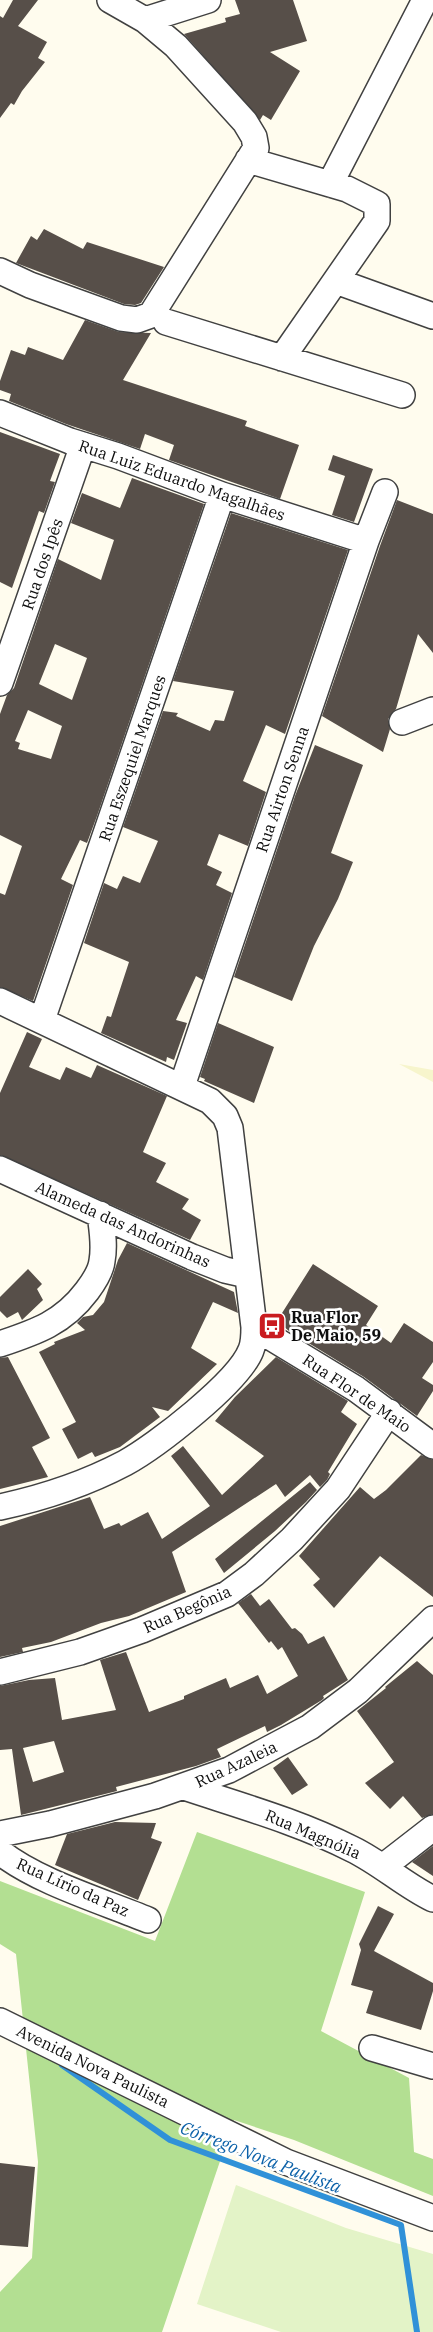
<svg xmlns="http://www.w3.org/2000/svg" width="433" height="2332" font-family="'IBM Plex Serif',serif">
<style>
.farmland{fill:#f7f5cc}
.forest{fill:#b3df92}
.pitch{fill:#e3f3c7}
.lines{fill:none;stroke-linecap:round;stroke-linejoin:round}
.stream{stroke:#3091d8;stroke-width:6}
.building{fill:#574f49;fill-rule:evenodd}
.street-casing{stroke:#414141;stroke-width:28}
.street{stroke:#fff;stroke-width:25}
.labels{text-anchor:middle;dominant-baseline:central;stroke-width:5;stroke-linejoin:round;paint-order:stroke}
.street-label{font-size:16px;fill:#0e0e0e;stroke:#fff}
.poi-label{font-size:16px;font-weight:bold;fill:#0e0e0e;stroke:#fff;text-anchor:start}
.water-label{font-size:18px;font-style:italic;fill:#0d62a9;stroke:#fff}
</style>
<rect width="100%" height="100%" fill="#fffcee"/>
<path class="farmland" d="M399 1064 433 1070V1082Z"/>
<path class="forest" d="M197 1832 365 1892 321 2031 409 2078 414 2152 433 2159V2196L294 2140 234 2120 162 2332H0V2292L32 2258 38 2162 16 1954 0 1944V1881L155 1941Z"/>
<path class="pitch" d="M236 2185 346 2228 433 2254V2332H281L197 2304Z"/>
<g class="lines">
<path class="stream" d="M62 2065 170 2140 401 2225 417 2332"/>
</g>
<path class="building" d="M13 0H38L18 26 47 42 38 58 45 62 22 91 14 105 11 103 0 118V16L3 18Z
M235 0H293L307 41 270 52 300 71 271 120 263 115 260 120 184 34 226 22 225 18 240 14Z
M44 229 83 249 87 242 164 267 141 303 135 305 124 304 16 263 31 236 37 240Z
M85 320 119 332 151 333 123 380 247 421 245 426 299 445 280 499 169 460 174 445 145 434 140 449 66 424 9 401 11 394 0 390V381L11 350 25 355 28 347 63 360Z
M0 432 60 454 50 481 55 482 44 513 39 511 12 588 0 582Z
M333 455 373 469 354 522 332 515 345 476 328 470Z
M132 478 204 504 97 816 87 843 80 840 61 879 73 885 33 1001 0 987V893L5 895 22 846 0 835V714L7 695 14 688 58 559 101 580 114 540 71 523 82 493 120 508ZM55 644 87 658 72 700 39 684ZM28 710 62 726 51 759 18 749 20 743 15 741Z
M397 500 433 514V653L418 634 396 709 388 719 390 729 383 752 322 716 380 546Z
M231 513 348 550 285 734 266 725 243 781 266 792 248 846 219 834 207 865 222 872 216 885 232 893 203 980 196 976 176 1020 187 1023 174 1060 167 1057 166 1062 101 1033 107 1016 111 1017 129 962 84 943 104 883 117 889 123 876 140 883 158 841 123 827 163 711 178 713 176 716 210 731 215 720 224 721 234 691 173 681Z
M315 745 363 765 331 853 353 862 338 899 314 946 292 1001 234 977 295 796Z
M218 1023 274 1047 254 1103 204 1081 205 1079 200 1077Z
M27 1032 42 1039 29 1067 60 1080 66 1067 91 1078 97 1065 167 1096 143 1152 166 1163 156 1182 189 1199 182 1209 201 1220 190 1240 0 1155V1093Z
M127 1243 234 1292 238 1313 213 1302 191 1348 217 1364 168 1411 152 1407 160 1417 120 1447 95 1457 92 1452 78 1459 62 1429 76 1422 39 1352 55 1344 54 1342 85 1330 77 1323 83 1317 93 1315 104 1302 118 1260Z
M313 1264 378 1306 366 1325 391 1343 404 1323 433 1342V1362L422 1378 433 1385V1391L417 1416 364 1377 289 1331 277 1321Z
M28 1269 42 1284 37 1289 43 1300 22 1320 18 1312 7 1318 0 1311V1297Z
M8 1357 50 1438 32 1447 48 1477 0 1489V1358Z
M276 1357 348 1401 341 1412 357 1424 328 1472 330 1474 327 1480 320 1487 310 1475 285 1497 276 1484 172 1552 186 1592 129 1616 101 1623 51 1642 22 1648 23 1652 0 1657V1526L90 1497 104 1529 119 1523 121 1526 148 1512 162 1539 210 1506 171 1456 183 1446 222 1495 264 1456 215 1421 235 1397Z
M421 1455 433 1460V1597L380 1556 334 1608 313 1585 320 1579 299 1556 360 1487 374 1499 386 1490Z
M310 1482 317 1490 306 1502 275 1531 224 1573 215 1559Z
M251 1594 260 1606 269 1599 292 1629 295 1628 302 1634 308 1644 324 1636 348 1680 323 1696 324 1698 322 1700 281 1725 267 1732 265 1726 217 1749 221 1757 196 1766 116 1787 117 1791 21 1815 12 1749 0 1750V1686L29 1680 55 1678 62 1720 116 1710 100 1660 126 1652 149 1712 184 1699V1696L226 1678 230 1688 258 1675 267 1694 298 1676 282 1647 278 1650 271 1641 269 1643 238 1603ZM54 1741 64 1772 33 1782 23 1748Z
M417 1661 433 1675V1814L422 1818 403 1796 390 1809 365 1783 394 1762 357 1711 386 1688 385 1687Z
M288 1757 308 1785 292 1795 273 1768Z
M115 1822 156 1823 151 1838 162 1842 138 1900 55 1865 67 1834Z
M433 1846V1876L412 1862Z
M378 1906 394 1914 374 1951 433 1983V1991L421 2030 366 2013 373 1991 351 1985 361 1950 359 1944Z
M0 2163 35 2167 28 2247 0 2245Z"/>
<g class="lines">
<g class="street-casing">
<path id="street" d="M145 20 208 0
M248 160 347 189 377 204V221L282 358
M330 184 425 0
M0 271 30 285 121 318 137 320 151 315 256 148 254 137 245 122 176 46 145 20 110 0
M336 281 433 316
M166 322 402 395
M0 413 70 441 118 456 222 495 366 541
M0 683 83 445
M402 722 433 710
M0 1001 210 1101 225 1116 230 1128 254 1327C254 1335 254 1343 251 1350 239 1382 156 1446 125 1463 87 1483 42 1498 0 1507
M42 1020 222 495
M182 1086 366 541 385 492
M0 1169 192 1257 225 1270 247 1275
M254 1327 356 1389 433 1446
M0 1344C36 1332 63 1323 87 1291 93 1283 101 1271 102 1261 105 1245 102 1229 100 1214
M0 1672 80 1652 142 1630 227 1594 254 1574 292 1539 338 1489 389 1412
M184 1787C241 1806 299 1822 352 1849 381 1863 404 1885 433 1899
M0 1834 50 1824 155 1796 229 1770 310 1727 358 1691 433 1619
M0 1852C38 1882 102 1901 148 1920
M384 1866 433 1828
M0 2021 286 2162 433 2218
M372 2048 433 2066"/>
</g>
<use href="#street" class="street"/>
</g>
<defs>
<g id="bus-square" transform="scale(1.4375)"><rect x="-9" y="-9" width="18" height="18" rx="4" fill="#c91b1f" stroke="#fff"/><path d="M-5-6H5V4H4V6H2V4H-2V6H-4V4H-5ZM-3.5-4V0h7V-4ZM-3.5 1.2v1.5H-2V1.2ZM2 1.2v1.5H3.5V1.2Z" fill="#fff"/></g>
</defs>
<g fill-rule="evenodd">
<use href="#bus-square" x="272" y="1326"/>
</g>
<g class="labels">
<g class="street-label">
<text transform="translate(182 480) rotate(19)">Rua Luiz Eduardo Magalhães</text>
<text transform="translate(42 564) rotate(-71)">Rua dos Ipês</text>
<text transform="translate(132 758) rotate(-71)">Rua Eszequiel Marques</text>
<text transform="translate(282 789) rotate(-71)">Rua Airton Senna</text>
<text transform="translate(123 1224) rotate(24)">Alameda das Andorinhas</text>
<text transform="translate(357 1393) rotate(34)">Rua Flor de Maio</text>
<text transform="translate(187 1609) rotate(-24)">Rua Begônia</text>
<text transform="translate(236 1764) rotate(-25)">Rua Azaleia</text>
<text transform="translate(313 1834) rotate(23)">Rua Magnólia</text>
<text transform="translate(73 1887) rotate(24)">Rua Lírio da Paz</text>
<text transform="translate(93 2066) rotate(26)">Avenida Nova Paulista</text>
</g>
<g class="poi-label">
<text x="291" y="1317">Rua Flor<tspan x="291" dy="18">De Maio, 59</tspan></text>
</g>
<g class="water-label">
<text transform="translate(261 2157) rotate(21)">Córrego Nova Paulista</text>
</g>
</g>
</svg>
